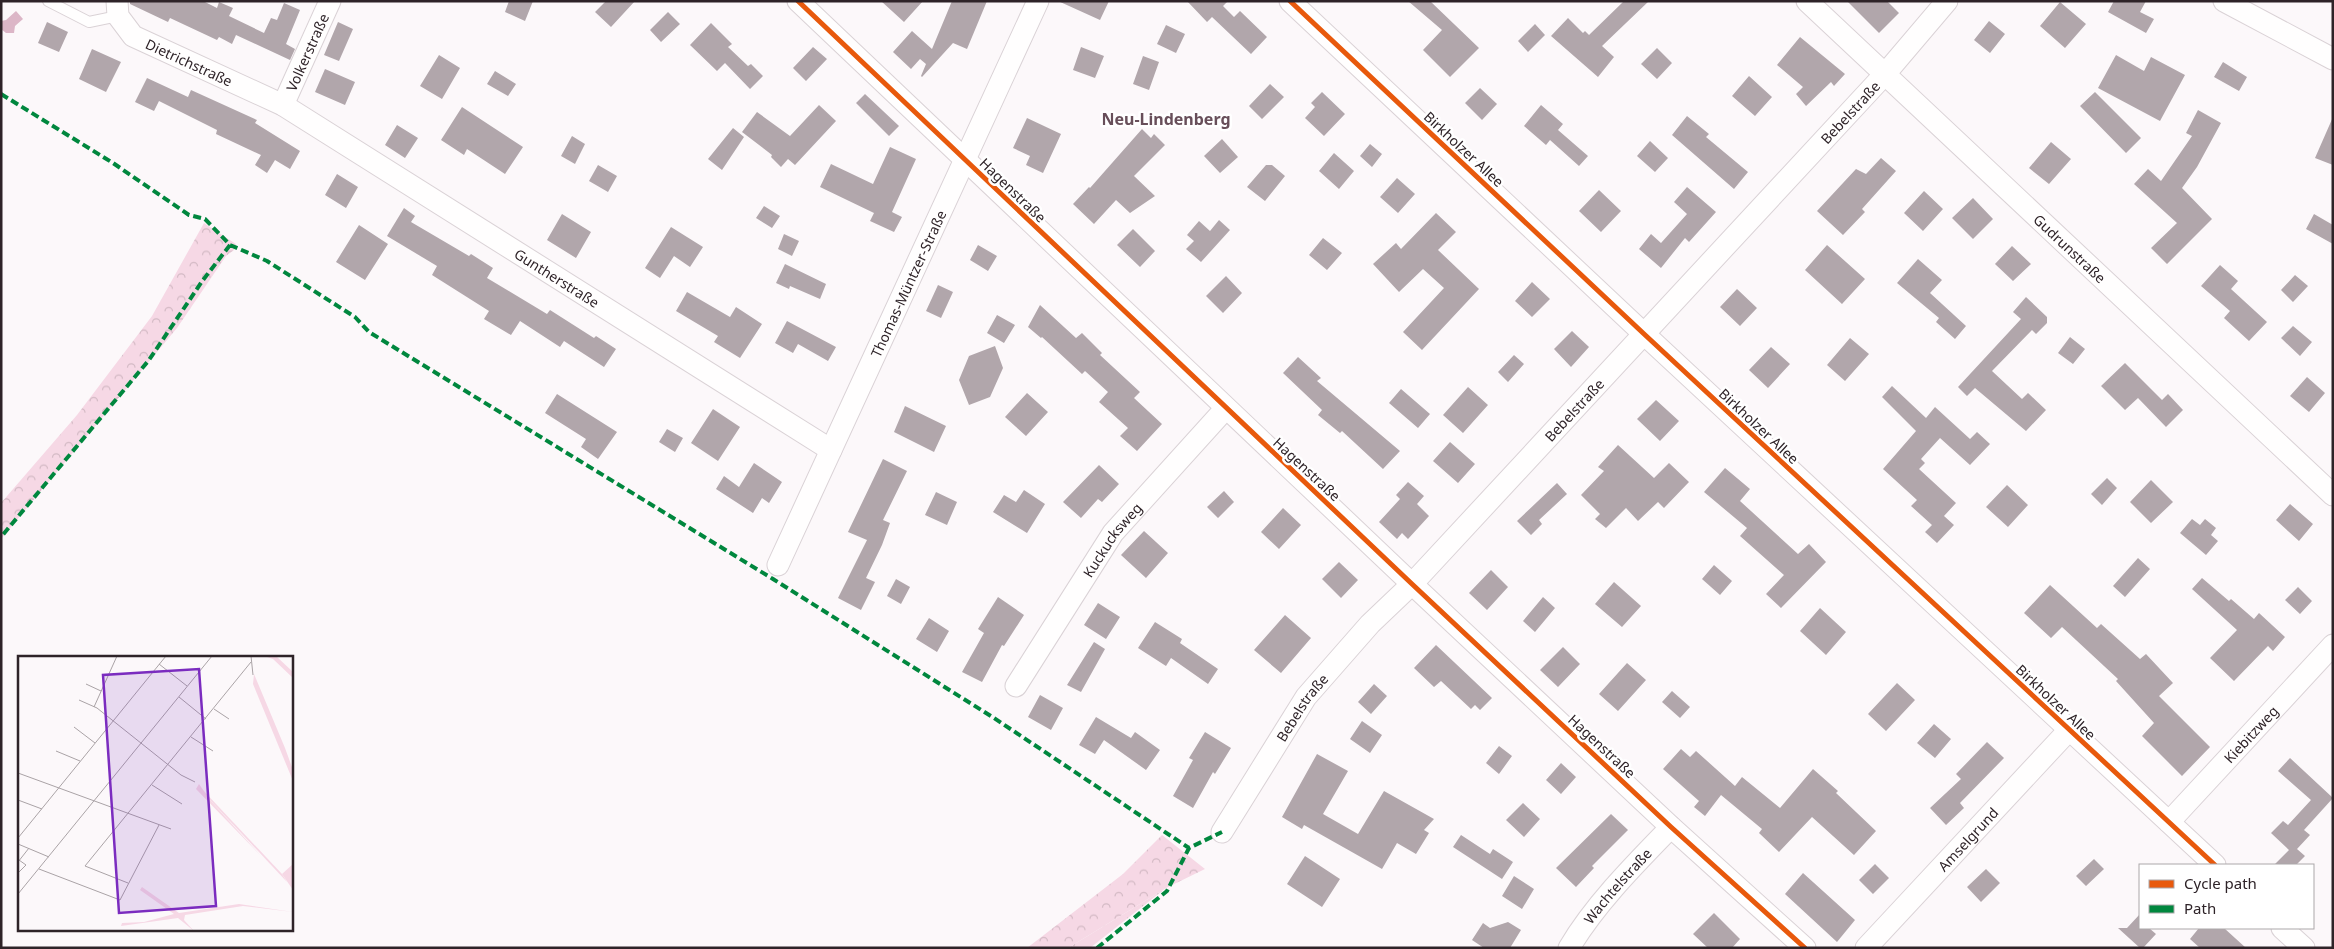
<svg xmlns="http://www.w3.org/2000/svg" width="2334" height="949" font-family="'Noto Sans',sans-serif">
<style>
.grass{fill:url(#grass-tufts)}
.forest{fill:url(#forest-crowns)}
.water{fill:#dcb6c7}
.building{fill:#b1a6ab}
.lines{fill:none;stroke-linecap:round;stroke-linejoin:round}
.lane-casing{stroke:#dad2d6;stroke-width:12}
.street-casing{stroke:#dad2d6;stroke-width:23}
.lane{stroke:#fffefe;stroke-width:10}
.street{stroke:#fffefe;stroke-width:21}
.quiet{stroke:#00873e;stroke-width:4;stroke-dasharray:8 4;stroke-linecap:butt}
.cycleway-casing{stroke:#fff;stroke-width:8}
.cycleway{stroke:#e8590c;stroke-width:5}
.labels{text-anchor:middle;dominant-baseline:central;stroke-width:5;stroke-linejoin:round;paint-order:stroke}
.street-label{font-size:14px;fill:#2e2328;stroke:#fff}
.quarter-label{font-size:16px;font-weight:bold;fill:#684f5a;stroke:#fff}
.inset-road{fill:none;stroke:#aaa3a6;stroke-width:1}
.view{fill:#7b2cbf;fill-opacity:0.15;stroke:#7b2cbf;stroke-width:2.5}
.inset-edge{fill:none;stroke:#2e2328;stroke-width:2.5}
</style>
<defs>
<pattern id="grass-tufts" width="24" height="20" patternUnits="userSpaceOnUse" patternTransform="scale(1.25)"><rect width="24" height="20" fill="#f6d8e5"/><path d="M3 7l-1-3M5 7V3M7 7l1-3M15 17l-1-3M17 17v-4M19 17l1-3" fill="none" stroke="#d3b9c4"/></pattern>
<pattern id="forest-crowns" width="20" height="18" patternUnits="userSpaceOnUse" patternTransform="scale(1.25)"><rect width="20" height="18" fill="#f6d8e5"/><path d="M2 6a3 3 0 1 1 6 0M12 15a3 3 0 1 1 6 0" fill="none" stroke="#d3b9c4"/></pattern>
</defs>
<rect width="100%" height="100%" fill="#fcf8fa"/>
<path class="grass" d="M1166 888 1090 948H1068Z"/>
<path class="forest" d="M204 223 236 244 234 250 226 256 177 328 1 539V503L77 415 152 316Z
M1162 835 1205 869 1166 888 1068 948H1027L1123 874Z"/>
<path class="water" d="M16 11 23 19 15 26 14 33H6L1 29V21L6 20Z"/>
<path class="building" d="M130 1H203L217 8 219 2 233 8 229 16 264 33 271 18 277 20 284 3 300 10 286 44 295 49 290 60 236 35 232 44 219 37 217 40 170 18 168 22 130 4Z
M509 1H533L525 21 505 12Z
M606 1H635L611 27 595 12Z
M881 1H923L904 22Z
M952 1H987L967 49 953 43 922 77 921 76 926 64 920 59 911 69 893 52 912 31 932 49Z
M1058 1H1109L1100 20Z
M1187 1H1228L1223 6 1234 17 1240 11 1267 37 1251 54 1212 17 1207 22Z
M1408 1H1430L1479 48 1450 77 1423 50 1442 30Z
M1624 1H1649L1602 46 1614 57 1598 77 1551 36 1568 18 1583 33 1585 31 1589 35Z
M1847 1H1887L1899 13 1879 33Z
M2114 1H2146L2140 12 2154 19 2146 33 2108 12Z
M2060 2 2086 24 2065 48 2040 26Z
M668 12 680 24 661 42 650 30Z
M1989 21 2005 34 1990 53 1974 40Z
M47 22 68 32 59 52 38 43Z
M338 22 353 29 339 61 324 55Z
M711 23 732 44 728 47 748 66 751 64 763 76 750 89 725 63 717 71 690 45Z
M1535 24 1545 35 1528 52 1518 41Z
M1166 25 1185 34 1176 53 1157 44Z
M1800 37 1845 74 1834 86 1831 82 1806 106 1796 94 1803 87 1777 65Z
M813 47 827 59 806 81 793 68Z
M1081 47 1104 56 1095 78 1073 70Z
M1657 48 1672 63 1657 79 1641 64Z
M92 49 121 62 106 92 79 79Z
M439 55 460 68 442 99 420 86Z
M2116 55 2144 71 2151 57 2185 75 2160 121 2098 88Z
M1143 56 1159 62 1149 90 1133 84Z
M2223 62 2247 77 2239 91 2214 77Z
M325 69 355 82 345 105 315 92Z
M495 71 516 84 508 96 487 84Z
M1749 76 1772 97 1755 116 1732 96Z
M147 78 188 97 191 90 257 120 255 123 300 151 290 169 275 160 267 173 255 165 261 155 216 134 217 130 159 101 154 111 135 102Z
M1270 84 1284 97 1262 119 1249 106Z
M1480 88 1497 104 1482 120 1465 103Z
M1322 92 1345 114 1324 136 1305 118 1315 107 1311 103Z
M2095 92 2141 138 2126 153 2080 106Z
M865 94 899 126 889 136 856 103Z
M819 105 836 121 795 165 788 159 781 167 771 157 772 155 742 132 757 112 790 136Z
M1541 105 1563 124 1558 130 1588 156 1579 166 1550 140 1546 145 1524 126Z
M462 107 523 147 505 174 467 149 464 155 441 140Z
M2198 110 2221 123 2197 167 2182 188 2212 219 2167 264 2151 248 2177 223 2134 184 2148 169 2161 181 2192 136 2186 133Z
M1687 116 1709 134 1706 137 1748 172 1734 189 1672 135Z
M2333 117V165L2315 158Z
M1027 118 1061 134 1043 173 1026 165 1030 156 1013 148Z
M397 125 418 138 405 158 385 145Z
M733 128 744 137 722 170 708 159Z
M1142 129 1151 138 1154 134 1165 145 1134 176 1155 196 1130 213 1116 200 1094 224 1073 204 1089 187 1090 188Z
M572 136 585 144 575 164 561 156Z
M1222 139 1238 157 1220 173 1204 156Z
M1650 141 1668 158 1655 172 1637 156Z
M2051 142 2071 159 2049 184 2029 168Z
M1370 144 1382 154 1372 167 1360 156Z
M890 147 916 159 892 212 902 217 894 232 870 221 874 213 820 187 831 164 873 184Z
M1334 153 1354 171 1339 189 1319 171Z
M1881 158 1896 171 1862 209 1865 212 1843 235 1817 211 1856 169 1866 174Z
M598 165 617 176 608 192 589 181Z
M1266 165H1272L1285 176 1265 201 1247 187Z
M337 174 358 187 346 208 325 195Z
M1397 178 1415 194 1398 213 1380 197Z
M1687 187 1716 212 1689 242 1685 238 1661 268 1639 249 1651 234 1661 243 1687 214 1674 202Z
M1599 190 1621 211 1601 232 1579 211Z
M1924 191 1943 209 1923 231 1904 213Z
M1973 198 1993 219 1973 239 1952 218Z
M764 206 780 216 772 228 756 218Z
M404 208 415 216 411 222 469 256 471 254 493 268 487 278 547 314 550 310 594 338 596 336 616 349 604 367 564 341 560 347 520 321 511 335 484 319 489 311 432 275 437 266 387 236Z
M1436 213 1456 232 1438 250 1479 289 1422 350 1403 332 1444 288 1423 269 1399 292 1373 264 1396 243 1401 249Z
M562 214 591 232 576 258 547 240Z
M2314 214 2333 225V244L2306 229Z
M1219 220 1230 230 1201 262 1186 249 1194 241 1187 235 1199 221 1210 231Z
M359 225 388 244 365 280 336 262Z
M671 227 703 247 690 267 674 256 660 278 645 268Z
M1133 229 1155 251 1140 267 1117 245Z
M784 234 799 241 792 256 778 249Z
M1323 238 1342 253 1327 270 1309 255Z
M978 245 997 256 988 271 970 260Z
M1827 245 1865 279 1842 304 1805 270Z
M2012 246 2031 264 2013 281 1995 264Z
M1918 259 1942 280 1930 293 1966 326 1955 339 1936 322 1939 318 1897 283Z
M785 264 826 284 820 299 790 286 789 289 776 283Z
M2220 265 2238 281 2231 289 2267 322 2249 341 2224 318 2230 311 2201 286Z
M2295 275 2308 286 2293 302 2281 290Z
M1226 276 1242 293 1223 313 1206 296Z
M1532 282 1550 299 1532 317 1515 301Z
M938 285 953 292 941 318 926 311Z
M1737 289 1757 308 1740 326 1720 307Z
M687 292 730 317 736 307 762 324 740 358 714 342 718 336 676 311Z
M2026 297 2047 317V323L2036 334 2032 330 1992 371 2022 399 2028 393 2046 410 2026 431 1975 388 1967 396 1958 387 2021 319 2013 312Z
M1040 305 1076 338 1082 333 1102 353 1100 355 1140 392 1134 398 1162 424 1137 451 1120 436 1128 428 1099 402 1108 392 1085 371 1082 374 1042 337 1041 338 1028 327Z
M997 315 1015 325 1004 343 987 333Z
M787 321 836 347 828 361 798 344 793 353 775 343Z
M2293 326 2312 342 2300 356 2281 338Z
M1572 331 1589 347 1571 367 1554 349Z
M2070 337 2085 349 2073 364 2058 353Z
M1850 338 1869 354 1845 381 1827 365Z
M995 346 1003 368 990 397 969 405 959 380 969 356Z
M1771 347 1790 364 1768 388 1749 370Z
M1514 355 1524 364 1508 382 1498 372Z
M1298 357 1321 378 1317 381 1400 451 1383 469 1342 431 1340 433 1318 415 1322 410 1283 373Z
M2125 363 2162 400 2168 394 2183 410 2166 427 2138 398 2125 410 2101 386Z
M2307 377 2325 393 2309 412 2290 396Z
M1892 386 1926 418 1935 407 1970 439 1977 432 1990 444 1970 465 1940 438 1921 459 1925 463 1919 469 1956 503 1944 516 1954 525 1937 543 1925 532 1932 525 1911 506 1917 500 1883 469 1916 431 1882 397Z
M1468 387 1488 405 1463 433 1443 415Z
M1401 389 1430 414 1418 428 1389 403Z
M1027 393 1048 412 1026 436 1005 417Z
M557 394 617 432 598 459 581 447 586 439 545 413Z
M1656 400 1679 421 1660 441 1637 419Z
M905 406 946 426 934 452 894 432Z
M713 409 740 427 718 461 691 443Z
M667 429 683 438 675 452 659 442Z
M1450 442 1475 464 1458 483 1433 461Z
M1618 445 1654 478 1669 463 1689 482 1664 508 1658 502 1638 521 1626 508 1606 528 1595 519 1600 514 1581 495 1604 471 1598 467Z
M883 459 907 471 883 520 890 523 882 545 866 578 875 582 861 610 838 598 867 540 848 532Z
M754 463 782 482 769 503 762 498 753 513 716 489 724 476 739 487Z
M1099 465 1119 484 1102 502 1098 499 1081 518 1063 502Z
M1725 468 1750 489 1740 501 1798 554 1809 544 1826 562 1781 608 1766 594 1784 575 1740 536 1747 528 1704 492Z
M2107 478 2117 488 2102 505 2091 494Z
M2151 480 2173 502 2151 523 2130 502Z
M1408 482 1424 496 1417 504 1429 516 1408 539 1402 533 1397 539 1379 522 1400 499 1396 495Z
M1557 483 1567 494 1539 520 1542 524 1531 535 1517 521Z
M2007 485 2028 505 2008 527 1986 507Z
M1024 490 1045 504 1027 533 993 512 1004 495 1016 502Z
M1224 491 1234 502 1218 518 1207 507Z
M936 492 957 502 947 525 925 515Z
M2290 504 2313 524 2299 541 2276 520Z
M1283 508 1301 525 1279 549 1261 532Z
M2192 519 2200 525 2205 519 2216 528 2211 535 2218 541 2206 555 2180 533Z
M1144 531 1168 553 1146 578 1121 555Z
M2138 558 2150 569 2125 597 2113 586Z
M1339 562 1358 580 1341 598 1322 579Z
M1714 565 1732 581 1720 595 1702 579Z
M1491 570 1508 587 1487 610 1469 593Z
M2202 578 2229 601 2231 599 2254 619 2259 613 2285 637 2273 651 2268 646 2234 681 2210 658 2237 630 2192 589Z
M896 579 910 587 901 604 887 596Z
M1614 582 1641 606 1622 627 1595 604Z
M2050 585 2097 628 2101 624 2140 659 2146 654 2173 683 2159 696 2210 747 2182 776 2142 736 2154 723 2116 681 2118 679 2062 627 2051 638 2024 613Z
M2298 587 2312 601 2300 614 2285 600Z
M998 597 1024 615 1004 646 1002 645 982 682 962 672 984 633 978 629Z
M1543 597 1555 608 1535 632 1523 621Z
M1098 603 1120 617 1106 639 1084 625Z
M1820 608 1846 632 1826 655 1800 631Z
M1285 615 1311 638 1281 673 1254 650Z
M929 618 949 631 937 652 916 639Z
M1155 622 1182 639 1180 643 1218 669 1208 684 1171 658 1166 666 1138 648Z
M1094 642 1105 649 1081 692 1067 685Z
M1436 645 1492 698 1480 710 1475 705 1471 709 1441 681 1434 687 1414 668Z
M1563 647 1580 664 1558 687 1540 670Z
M1627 663 1646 680 1618 711 1599 694Z
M1897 683 1915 700 1886 731 1868 714Z
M1374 684 1387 696 1371 714 1358 702Z
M1672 691 1690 707 1680 718 1662 702Z
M1040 695 1063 708 1051 730 1028 717Z
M1096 717 1131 738 1135 732 1160 750 1146 770 1104 740 1095 754 1079 745Z
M1362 721 1382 735 1370 753 1350 739Z
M1934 724 1951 739 1935 758 1917 743Z
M1205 732 1231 748 1215 774 1213 772 1193 808 1173 796 1193 760 1189 758Z
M1987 742 2004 758 1960 803 1964 808 1946 825 1930 808 1961 779 1956 774Z
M1499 746 1512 756 1499 774 1486 763Z
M1681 749 1690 757 1696 751 1735 786 1742 777 1780 808 1813 769 1838 791 1836 793 1876 831 1854 855 1812 817 1779 852 1759 833 1762 829 1721 795 1705 816 1694 807 1699 801 1663 769Z
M1317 754 1348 771 1323 814 1358 834 1384 791 1434 819 1424 830 1429 833 1416 854 1397 843 1382 869 1304 825 1302 829 1282 817Z
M2290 758 2333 798 2304 830 2310 835 2297 849 2305 856 2296 865H2274L2289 850 2271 833 2283 821 2288 825 2311 800 2278 771Z
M1561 763 1576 777 1561 794 1546 780Z
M1523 803 1540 819 1524 837 1506 820Z
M1611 814 1628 830 1592 866 1594 868 1576 887 1556 868Z
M1461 835 1490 854 1493 849 1513 862 1502 879 1453 847Z
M1305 856 1340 879 1322 907 1287 884Z
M2094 859 2104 869 2086 886 2076 876Z
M1875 864 1889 878 1873 894 1859 880Z
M1986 869 2000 883 1981 902 1967 887Z
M1803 873 1855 920 1837 942 1785 894Z
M1514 876 1534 889 1522 909 1502 896Z
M1714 913 1740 939 1732 948H1708L1693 934Z
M2140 914V928H2149L2156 934 2143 948H2140L2118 928H2127Z
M1508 922 1521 930 1510 948H1484L1472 940 1483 923 1490 928Z
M2199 928H2224L2246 948H2200L2190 939Z"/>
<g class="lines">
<g class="lane-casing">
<path id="lane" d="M48 1 89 22 118 16"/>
</g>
<g class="street-casing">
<g id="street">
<path id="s1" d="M117 1 118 16 133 36 283 105 831 450"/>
<path d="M798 1 1412 584 1671 827 1805 948"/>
<path d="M1290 1 1643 333 2215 865"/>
<path id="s2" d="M1807 1 2333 495"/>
<path d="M2224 1 2333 59"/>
<path id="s3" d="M283 105 330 1"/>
<path id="s4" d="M778 565 1038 1"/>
<path id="s5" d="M1016 686 1113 533 1226 408"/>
<path id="s6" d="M2169 822 2333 645"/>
<path id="s7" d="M1222 832 1306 697 1370 624 1412 584 1885 74 1947 1"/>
<path d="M2282 928 2304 948"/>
<path id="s8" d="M1569 948C1595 904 1636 863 1671 827"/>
<path id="s9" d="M1866 948 2069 730"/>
</g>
</g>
<use href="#lane" class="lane"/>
<use href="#street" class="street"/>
<path class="quiet" d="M1 94 113 163 189 215 205 219 230 245 203 280 149 360 1 537
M230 245 267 261 355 317 369 332 773 579 994 718 1189 848
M1097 948 1167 891 1189 848 1222 832"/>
<g class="cycleway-casing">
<path id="cycleway" d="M798 1 1412 584 1671 827 1805 948
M1290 1 1643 333 2215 865"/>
</g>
<use href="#cycleway" class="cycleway"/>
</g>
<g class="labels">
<g class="street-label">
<text stroke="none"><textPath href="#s3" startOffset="58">Volkerstraße</textPath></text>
<text stroke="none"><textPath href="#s1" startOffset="102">Dietrichstraße</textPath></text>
<text stroke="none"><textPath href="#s7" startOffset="958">Bebelstraße</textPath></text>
<text transform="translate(1464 149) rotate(43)">Birkholzer Allee</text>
<text transform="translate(1013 190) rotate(44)">Hagenstraße</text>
<text stroke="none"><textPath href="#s2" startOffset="361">Gudrunstraße</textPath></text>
<text stroke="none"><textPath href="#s1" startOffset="529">Guntherstraße</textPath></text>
<text stroke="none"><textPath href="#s4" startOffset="310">Thomas-Müntzer-Straße</textPath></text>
<text stroke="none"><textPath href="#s7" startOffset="552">Bebelstraße</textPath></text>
<text transform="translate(1759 426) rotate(43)">Birkholzer Allee</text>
<text transform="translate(1307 469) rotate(43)">Hagenstraße</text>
<text stroke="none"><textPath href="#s5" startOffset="175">Kuckucksweg</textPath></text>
<text transform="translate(2056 702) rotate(43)">Birkholzer Allee</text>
<text stroke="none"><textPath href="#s7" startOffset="148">Bebelstraße</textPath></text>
<text stroke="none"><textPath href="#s6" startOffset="120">Kiebitzweg</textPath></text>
<text transform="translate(1602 746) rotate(43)">Hagenstraße</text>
<text stroke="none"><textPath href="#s9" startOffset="149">Amselgrund</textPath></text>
<text stroke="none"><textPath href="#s8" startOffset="79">Wachtelstraße</textPath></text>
</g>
<g class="quarter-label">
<text x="1166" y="119">Neu-Lindenberg</text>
</g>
</g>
<g transform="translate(18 656)">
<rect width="275" height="275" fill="#fcf8fa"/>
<path d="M183 132 264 218 269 226 192 144Z" fill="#f6d8e5"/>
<path d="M246 0H258L275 16V22L255 3ZM236 18 267 92 275 114V125L235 28ZM181 128 192 144 243 200 178 133ZM275 208V234L264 218ZM124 231 161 257 221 248 275 256 225 250 167 259 166 264 176 275 160 262 103 270 104 267 126 266 156 258 122 234Z" fill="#f6d8e5"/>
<path class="inset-road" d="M233 0 235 19M141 8 169 30M68 28 83 35M161 41 188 63M61 44 79 52 163 119 177 126M76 51 99 0M196 53 211 63M56 71 77 87M173 81 195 95M38 95 62 105M0 117 153 173M134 129 164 148M0 144 24 153M0 182 148 0M0 188 31 201M0 206 11 192M21 213 102 244 141 169M0 217 8 209 1 204M110 227 67 210 233 6M0 238 194 0"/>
<path class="view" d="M181 13 198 250 101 257 85 19Z"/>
<rect width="275" height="275" class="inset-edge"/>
</g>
<rect width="2334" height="949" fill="none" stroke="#2e2328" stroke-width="5"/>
<rect x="2139" y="864" width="175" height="65" fill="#ffffff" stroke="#aba7a9"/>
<rect x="2149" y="880" width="25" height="8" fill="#e8590c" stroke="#aba7a9"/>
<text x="2184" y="889" font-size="15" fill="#2e2328">Cycle path</text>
<rect x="2149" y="905" width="25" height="8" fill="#00873e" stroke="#aba7a9"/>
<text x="2184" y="914" font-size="15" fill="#2e2328">Path</text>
</svg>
